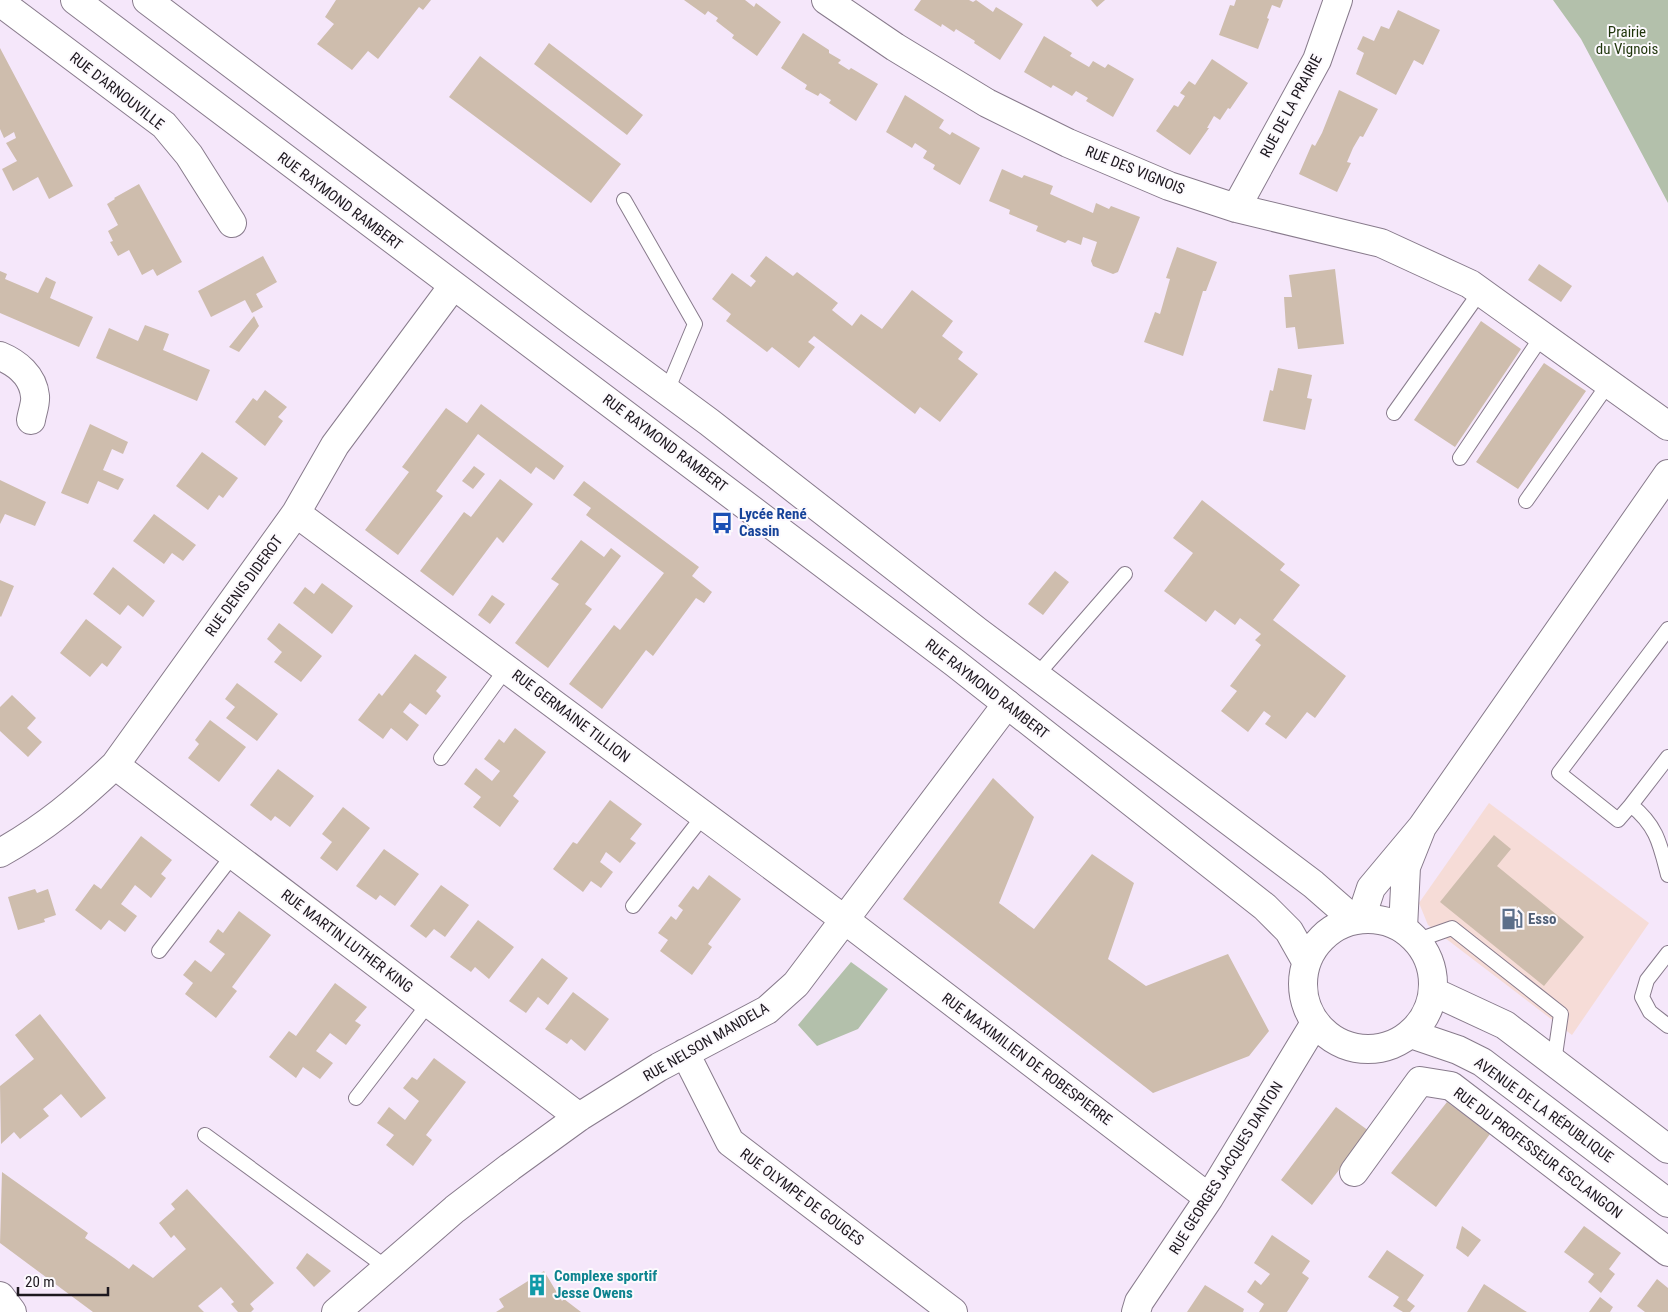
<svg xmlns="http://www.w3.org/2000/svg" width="1668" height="1312" font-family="'Roboto Condensed',sans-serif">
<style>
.commercial{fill:#f6dcd7}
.green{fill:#b3c0ab}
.building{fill:#cebdad}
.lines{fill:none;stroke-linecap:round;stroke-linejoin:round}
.service-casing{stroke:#887b8c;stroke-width:16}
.minor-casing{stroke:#887b8c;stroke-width:30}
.primary-casing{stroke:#887b8c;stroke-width:30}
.service{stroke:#fff;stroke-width:14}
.minor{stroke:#fff;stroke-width:28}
.primary{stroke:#fff;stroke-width:28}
.labels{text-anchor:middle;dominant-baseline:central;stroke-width:4;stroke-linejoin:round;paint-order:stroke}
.park-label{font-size:15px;fill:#1f350b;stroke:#fcf9fd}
.street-label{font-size:15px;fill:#1d181f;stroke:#fcf9fd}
.transit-label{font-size:15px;font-weight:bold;fill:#164399;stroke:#fcf9fd;text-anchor:start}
.service-label{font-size:15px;font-weight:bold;fill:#4e5e75;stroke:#fcf9fd;text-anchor:start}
.culture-label{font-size:15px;font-weight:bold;fill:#0d838f;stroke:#fcf9fd;text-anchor:start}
</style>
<rect width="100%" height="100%" fill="#f5e7fa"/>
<path class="commercial" d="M1489 803 1649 923 1572 1035 1428 925 1419 903Z"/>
<path class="green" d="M1553 0H1668V203L1581 39Z
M851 962 888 989 858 1029 817 1046 798 1025Z"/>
<path class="building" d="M336 0H431L423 10 419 7 378 59 368 51 352 70 317 44 334 24 325 17Z
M684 0H745L754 7 756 3 781 22 757 56 732 38 734 35 716 21 718 18 708 11 705 15Z
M921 0H969L973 2 976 0 993 12 996 7 1023 24 1000 60 974 43 975 41 956 29 954 32 942 24 941 27 914 10Z
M1091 0H1105L1097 7Z
M1236 0H1283L1280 8 1272 5 1267 18 1269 19 1258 49 1219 35 1230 5 1234 6Z
M1398 10 1440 30 1423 65 1414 60 1396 95 1356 74 1364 53 1357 49 1363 36 1374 41 1381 26 1389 29Z
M803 33 829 50V53L841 60 838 63 849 70 851 68 878 84 856 121 829 103 831 100 820 93 818 96 805 89 807 85 781 68Z
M1044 36 1072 53 1070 56 1089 67 1093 61 1105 68 1108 64 1134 79 1113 117 1086 101 1088 98 1076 91 1072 96 1053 85 1051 88 1024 72Z
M549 43 643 115 627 135 534 64Z
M0 48 73 186 49 199 38 177 13 191 2 169 17 161 6 143 16 138 14 132 4 138 0 129Z
M480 56 621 164 591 203 449 97Z
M1212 59 1248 83 1230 109 1228 108 1220 120 1214 116 1207 128H1209L1190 155 1156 131 1174 105 1178 107 1185 96 1180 93 1189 81 1195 85Z
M1339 90 1378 109 1363 137 1360 136 1353 148 1347 162 1351 163 1337 192 1299 174 1312 144 1315 146 1322 133Z
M905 95 944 120 939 128 950 135 952 132 980 148 960 185 933 169 935 165 923 158 927 151 915 143 912 148 886 132Z
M1002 169 1022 178 1024 175 1053 186 1050 194 1093 213 1096 203 1109 209 1111 206 1140 217 1118 272 1113 274 1093 266 1091 261 1097 242 1083 237 1081 245 1068 240 1065 243 1036 231 1038 226 1009 214 1010 210 989 201Z
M139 184 182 262 157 276 153 269 142 275 129 250 118 256 110 242 113 241 108 231 118 225 107 204 115 199 114 198Z
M1177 247 1217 262 1206 291H1203L1183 356 1144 342 1155 312 1160 314 1170 279 1166 278Z
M263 256 277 282 256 294 263 307 252 313 245 300 211 317 198 291Z
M766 256 793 276 797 272 838 303 832 310 852 326 861 314 882 329 912 290 953 321 942 336 963 352 958 359 978 374 940 422 920 407 915 414 814 336 808 342 815 347 799 368 772 347 767 352 726 321 731 314 712 299 732 273 751 287 756 281 750 276Z
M1539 264 1572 286 1561 302 1528 280Z
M1335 269 1344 344 1298 349 1295 327 1286 328 1284 297H1292L1289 275Z
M0 271 7 274 5 279 38 293 46 277 56 282 50 298 93 317 79 347 0 313Z
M254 316 259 326 239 352 229 347Z
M1481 321 1521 349 1455 447 1414 420Z
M145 325 169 334 163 350 210 370 197 401 96 358 109 328 138 341Z
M1544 363 1586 391 1518 489 1476 462Z
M1278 368 1312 375 1307 398 1312 399 1305 430 1263 421 1270 390 1273 391Z
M265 390 287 407 278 417 283 421 265 446 235 422 253 398 257 401Z
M481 404 564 466 554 480 536 467 531 474 478 434 436 491 443 496 398 555 365 530 409 472 402 467 446 408 467 423Z
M90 424 128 442 123 454 112 449 103 470 124 479 118 490 98 481 88 504 61 493Z
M202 452 238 478 223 498 219 495 208 510 176 486Z
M474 466 485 474 473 489 462 481Z
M500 479 533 504 503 543 497 537 453 596 420 571 464 512 471 517Z
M0 480 46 502 35 526 5 514 0 524Z
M584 481 699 567 692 576 712 592 704 603 696 598 653 656 646 650 602 709 569 684 614 625 620 630 664 573 586 515 591 508 573 495Z
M1202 500 1285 564 1280 570 1300 585 1273 620 1346 676 1315 718 1307 712 1286 739 1265 724 1271 716 1264 711 1248 732 1221 711 1237 691 1230 686 1261 645 1255 640 1261 634 1240 618 1235 625 1215 610 1206 622 1164 591 1193 553 1173 538Z
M154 514 196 545 183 561 172 553 164 564 133 541Z
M581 540 604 557 611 548 621 556 585 604 592 609 548 668 515 643 559 584 551 579Z
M113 567 155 601 143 617 128 605 120 615 93 594Z
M1055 571 1069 582 1043 615 1028 604Z
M0 580 14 586 1 617 0 616Z
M322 583 353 606 332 634 293 603 305 587 314 594Z
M492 595 505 604 490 624 478 615Z
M86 619 122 647 107 667 102 663 90 677 60 653Z
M279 623 322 656 301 682 274 662 282 652 267 639Z
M415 654 447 677 436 691 441 696 426 715 410 703 403 712 419 725 407 741 391 728 383 739 358 720 379 693 382 696Z
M237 683 278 714 257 741 226 718 235 707 225 699Z
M12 695 36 718 27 728 42 742 28 757 0 731V707Z
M210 720 246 747 219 782 188 758 199 744 195 740Z
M515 728 546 752 513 796 519 801 500 827 473 807 481 797 464 784 476 768 492 781 500 771 484 759 499 739 504 743Z
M278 769 314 796 290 827 275 816 271 821 250 805Z
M993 778 1034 817 999 903 1034 929 1092 854 1134 883 1108 959 1146 986 1228 954 1269 1031 1249 1056 1153 1093 903 899Z
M610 800 642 824 630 839 636 843 620 863 606 852 600 862 613 872 601 888 591 881 583 892 553 869 573 842 577 844Z
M343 807 370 828 337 871 320 858 332 842 322 834Z
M1494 835 1511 849 1497 866 1584 937 1544 986 1440 902Z
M141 836 172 860 161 874 166 878 151 898 135 885 121 904 137 916 125 932 109 920 101 930 75 910 94 884 101 889Z
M384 849 419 874 395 906 380 895 376 900 356 886Z
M709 875 741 899 708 944 712 947 692 975 660 951 668 940 658 933 671 916 676 920 683 910 678 906 693 886 698 890Z
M441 885 469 905 445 937 434 929 426 938 410 926Z
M35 889 37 893 48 889 56 915 44 919 45 922 18 930 8 897Z
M239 911 271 935 232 987 237 991 216 1018 185 994 193 983 183 975 195 960 211 972 225 954 209 942 218 929 223 933Z
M478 920 514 947 489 979 475 967 471 972 450 957Z
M542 958 568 978 548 1005 538 997 526 1013 509 1001Z
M335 983 367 1007 355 1021 361 1025 346 1045 330 1033 316 1051 333 1063 320 1079 303 1067 296 1078 269 1057 289 1031 296 1036Z
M573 992 609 1019 585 1051 571 1039 567 1044 545 1029Z
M40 1014 106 1098 81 1118 61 1094 43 1109 49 1116 20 1139 14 1132 1 1144 0 1086 34 1059 15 1035Z
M434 1058 466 1082 426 1135 432 1140 413 1166 386 1145 394 1135 377 1123 389 1107 405 1120 419 1101 403 1088 412 1077 417 1080Z
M1447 1102 1490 1134 1436 1207 1391 1173Z
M1336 1107 1369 1131 1312 1205 1281 1180Z
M2 1172 88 1233 85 1238 114 1258 129 1269 133 1264 153 1278 186 1249 174 1235 171 1238 159 1223 175 1209 171 1204 187 1189 274 1283 250 1304 254 1309 251 1312H238L231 1304 234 1302 221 1287 198 1306 204 1312H93L0 1243Z
M1462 1226 1481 1240 1468 1257 1456 1248Z
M1584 1226 1621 1253 1609 1269 1615 1274 1601 1293 1588 1282 1594 1274 1564 1252Z
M1272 1235 1310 1261 1302 1273 1309 1278 1287 1312H1259L1264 1304 1247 1292 1255 1280 1261 1285 1270 1274 1254 1263Z
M1387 1250 1424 1275 1407 1300 1415 1306 1410 1312H1403L1393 1306 1399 1297 1368 1277Z
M307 1253 331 1271 314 1287 296 1268Z
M544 1271 562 1301 564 1299 581 1312H496L504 1307 499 1299Z
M1657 1279 1668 1288V1312H1645L1637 1306Z
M1484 1284 1522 1309 1527 1312H1467Z
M1205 1285 1244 1309 1243 1312H1187Z
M1600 1297 1613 1307 1610 1312H1589Z"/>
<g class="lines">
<g class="service-casing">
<path id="service" d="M624 200 695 324 667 391
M1394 413 1480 292
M1460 458 1542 336
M1526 501 1609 383
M1037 675 1125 574
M1668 757 1631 805C1657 826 1660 844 1668 875
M441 758 506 669
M1631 805 1618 820 1559 773 1668 629
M633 906 704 815
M1418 940 1452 928 1561 1014 1554 1062
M159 951 233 855
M1668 953 1647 980 1642 997 1650 1012 1668 1026
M356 1098 429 1003
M205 1135 387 1268"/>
</g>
<g class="minor-casing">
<path id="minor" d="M826 0 895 47 987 103 1068 143 1169 186 1236 208 1381 243 1470 284 1668 426
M0 2 164 125 189 155 232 223
M1236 208 1317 60 1338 0
M0 356C17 363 33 376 35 396 36 403 32 413 31 420
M296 513 845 920 1209 1198
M115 765 579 1117
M1422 827 1668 474
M0 853C45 828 78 800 115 765L296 513 335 445 453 286
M1361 918 1371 888 1422 827 1406 867 1403 928
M685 1053 730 1142 953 1312
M1354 1172 1420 1081 1451 1086 1668 1252
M0 1296 12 1312
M336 1312 455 1209 510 1167 579 1117 659 1067 767 1010 796 984 1007 704
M1136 1312 1139 1302 1209 1198 1315 1023"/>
</g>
<g class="primary-casing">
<path id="primary" d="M75 0 955 663 1265 907 1289 931 1306 961
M147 0 576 324 709 422 977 631 1313 884 1353 919
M1303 984a65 65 0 1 1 130 0a65 65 0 1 1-130 0Z
M1434 992 1505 1025 1668 1149
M1411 1034 1458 1050 1482 1062 1668 1203"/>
</g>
<use href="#service" class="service"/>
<use href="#minor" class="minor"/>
<use href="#primary" class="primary"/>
</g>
<defs>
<g id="bus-bare" transform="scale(1.725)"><path d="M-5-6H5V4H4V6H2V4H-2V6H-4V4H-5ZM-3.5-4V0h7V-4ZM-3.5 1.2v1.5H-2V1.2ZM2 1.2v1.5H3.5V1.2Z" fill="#1a4fb4" stroke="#fcf9fd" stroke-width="2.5" paint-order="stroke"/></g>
<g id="fuel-bare" transform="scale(1.725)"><path d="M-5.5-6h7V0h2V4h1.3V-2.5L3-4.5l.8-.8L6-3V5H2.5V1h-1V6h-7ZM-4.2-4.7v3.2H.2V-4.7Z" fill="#5c6f8a" stroke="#fcf9fd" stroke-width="2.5" paint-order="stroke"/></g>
<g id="building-bare" transform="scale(1.725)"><path d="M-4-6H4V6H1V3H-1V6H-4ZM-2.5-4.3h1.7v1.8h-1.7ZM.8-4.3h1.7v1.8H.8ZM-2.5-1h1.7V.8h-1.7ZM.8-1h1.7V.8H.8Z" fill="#0f9aa8" stroke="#fcf9fd" stroke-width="2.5" paint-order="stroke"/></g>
</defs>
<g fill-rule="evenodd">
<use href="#bus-bare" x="722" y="523"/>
<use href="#fuel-bare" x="1512" y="919"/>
<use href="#building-bare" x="537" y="1285"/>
</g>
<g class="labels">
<g class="park-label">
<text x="1627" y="32">Prairie<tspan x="1627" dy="17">du Vignois</tspan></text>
</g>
<g class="street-label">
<text transform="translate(117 91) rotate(38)">RUE D'ARNOUVILLE</text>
<text transform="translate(1291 106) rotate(-62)">RUE DE LA PRAIRIE</text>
<text transform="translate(1135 170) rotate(22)">RUE DES VIGNOIS</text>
<text transform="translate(340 201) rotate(37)">RUE RAYMOND RAMBERT</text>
<text transform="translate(665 443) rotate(37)">RUE RAYMOND RAMBERT</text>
<text transform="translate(244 586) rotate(-54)">RUE DENIS DIDEROT</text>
<text transform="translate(987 689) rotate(38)">RUE RAYMOND RAMBERT</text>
<text transform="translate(571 716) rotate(37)">RUE GERMAINE TILLION</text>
<text transform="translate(347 941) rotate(37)">RUE MARTIN LUTHER KING</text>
<text transform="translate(706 1042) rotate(-30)">RUE NELSON MANDELA</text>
<text transform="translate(1027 1059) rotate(37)">RUE MAXIMILIEN DE ROBESPIERRE</text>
<text transform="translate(1544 1110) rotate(36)">AVENUE DE LA RÉPUBLIQUE</text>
<text transform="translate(1538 1153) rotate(37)">RUE DU PROFESSEUR ESCLANGON</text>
<text transform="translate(1226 1168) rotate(-58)">RUE GEORGES JACQUES DANTON</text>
<text transform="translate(802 1197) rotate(37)">RUE OLYMPE DE GOUGES</text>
</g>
<g class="transit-label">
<text x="739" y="514">Lycée René<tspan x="739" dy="17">Cassin</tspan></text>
</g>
<g class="service-label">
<text x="1528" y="919">Esso</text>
</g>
<g class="culture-label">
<text x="554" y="1276">Complexe sportif<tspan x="554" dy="17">Jesse Owens</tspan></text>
</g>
</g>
<path d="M18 1287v8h90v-8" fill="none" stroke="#1d181f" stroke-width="2.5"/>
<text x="25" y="1287" font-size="15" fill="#1d181f" stroke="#fcf9fd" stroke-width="4" paint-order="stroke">20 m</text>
</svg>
